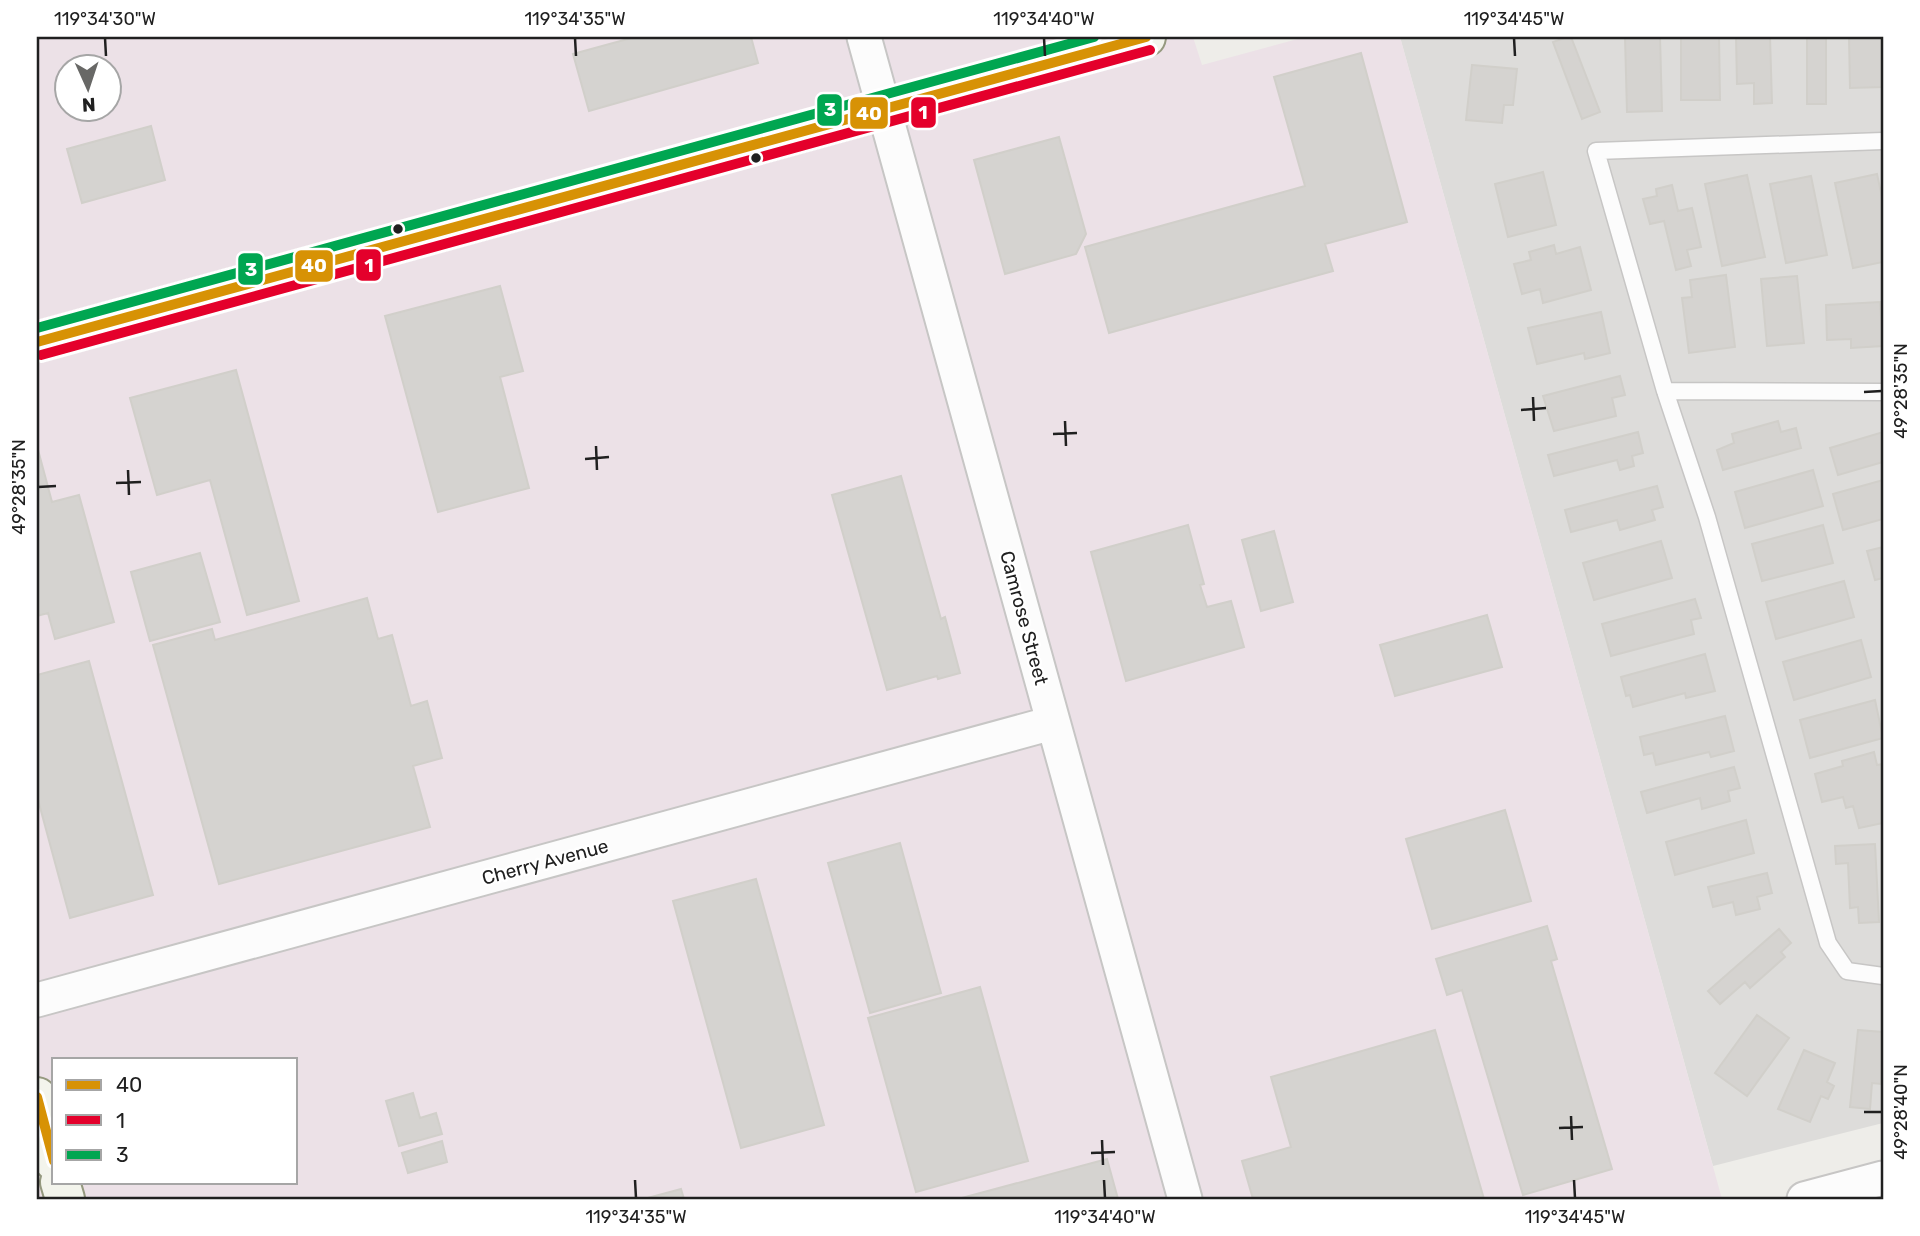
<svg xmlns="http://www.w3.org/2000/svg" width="1920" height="1236" font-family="Rubik,sans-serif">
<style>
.residential{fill:#dddcda}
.industrial{fill:#ece1e7;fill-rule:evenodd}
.building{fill:#d5d3d0;stroke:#d1cfca;stroke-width:2}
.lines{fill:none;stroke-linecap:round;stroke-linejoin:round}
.lane-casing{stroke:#c7c6c5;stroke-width:19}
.street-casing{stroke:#c7c6c5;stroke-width:37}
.secondary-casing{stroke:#95997f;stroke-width:42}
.lane{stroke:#fcfcfc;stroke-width:16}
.street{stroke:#fcfcfc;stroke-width:33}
.secondary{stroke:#f3f4ec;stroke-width:38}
.bus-1-casing{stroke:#fff;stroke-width:16}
.bus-2-casing{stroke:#fff;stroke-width:16}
.bus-3-casing{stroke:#fff;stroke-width:16}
.bus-1{stroke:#d79205;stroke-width:10}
.bus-2{stroke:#e4002b;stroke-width:10}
.bus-3{stroke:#00a651;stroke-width:10}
.ticks{fill:none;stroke:#202020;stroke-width:2.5}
.bus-dot{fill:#202020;stroke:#fff;stroke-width:2.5}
.labels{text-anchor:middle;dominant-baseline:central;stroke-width:5;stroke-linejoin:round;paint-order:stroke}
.street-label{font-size:19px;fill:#202020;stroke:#fff}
.line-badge{stroke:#fff;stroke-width:2.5}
.badge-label{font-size:19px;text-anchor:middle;font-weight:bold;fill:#fff}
.neatline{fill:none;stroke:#202020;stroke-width:2.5}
.ticks-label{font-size:18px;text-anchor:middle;fill:#202020}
</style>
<rect width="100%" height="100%" fill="#eeede9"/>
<path class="residential" d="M1400 37H1883V1123L1713 1166Z"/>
<path class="industrial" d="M37 37H1193L1202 65 1305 37H1400L1722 1199H37ZM66 66H108V108H66ZM54 1059H296V1182H54Z"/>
<path class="building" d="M635 37H751L758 63 589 111 573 54Z
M1567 37H1571L1600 112 1582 119 1553 42Z
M1625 37H1660L1662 111 1627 112Z
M1681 37H1719L1720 100H1681Z
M1736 37H1770L1772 103 1754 104V83L1737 84Z
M1807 37H1826V104H1807Z
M1849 37H1883V87L1850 88Z
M1361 53 1407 222 1325 244 1333 271 1109 333 1085 247 1305 186 1274 77Z
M1472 65 1517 69 1513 105H1504L1502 123 1466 120Z
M151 126 165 180 82 203 67 149Z
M1059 137 1086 234 1076 254 1005 274 974 160Z
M1543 172 1556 225 1508 237 1495 184Z
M1877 174 1883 202V262L1853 268 1835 183Z
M1747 175 1765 257 1722 266 1705 184Z
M1811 176 1827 255 1786 263 1770 184Z
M1672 185 1678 211 1692 208 1701 247 1687 250 1691 266 1676 270 1664 221 1650 224 1643 199 1657 196 1656 189Z
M1554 245 1556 254 1580 247 1591 290 1543 303 1540 289 1522 294 1514 264 1531 260 1529 252Z
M1726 275 1735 347 1689 353 1682 298 1692 297 1690 280Z
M1797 276 1804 343 1767 346 1761 279Z
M500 286 523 371 500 377 529 488 438 512 385 316Z
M1880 302 1883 346 1851 348V339L1827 340 1826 305Z
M1601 312 1610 353 1585 359 1584 353 1537 364 1528 328Z
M236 370 299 601 247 615 210 480 157 495 130 398Z
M1620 376 1625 395 1612 398 1616 416 1554 431 1543 396Z
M1778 421 1781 432 1796 428 1801 448 1723 470 1717 450 1734 443 1732 434Z
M1638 432 1643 453 1632 456 1634 466 1620 470 1617 460 1554 476 1548 455Z
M1883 432V462L1838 475 1830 448Z
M37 446 52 502 79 495 114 622 55 639 48 613 37 616Z
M1813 470 1823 506 1745 528 1735 492Z
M901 476 941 619 945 617 960 673 938 679 937 676 887 690 832 495Z
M1883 480V519L1843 530 1833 494Z
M1657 486 1663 507 1652 510 1655 520 1620 530 1617 520 1571 532 1565 510Z
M1188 525 1204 584 1200 585 1207 607 1231 601 1244 647 1126 681 1091 552Z
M1823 525 1833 563 1762 581 1752 544Z
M1274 531 1293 602 1261 611 1242 540Z
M1661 541 1672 578 1594 600 1583 563Z
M1883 547V578L1875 580 1867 551Z
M200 553 220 622 150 641 131 572Z
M1844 581 1854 617 1776 639 1766 602Z
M367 598 378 639 392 635 411 706 427 701 442 758 413 766 430 827 219 884 153 645 212 629 215 640Z
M1695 599 1701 618 1691 620 1694 634 1611 656 1602 624Z
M1487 615 1502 667 1395 696 1380 645Z
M1861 640 1871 677 1794 700 1783 662Z
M1705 654 1715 691 1686 698 1685 693 1633 707 1630 695 1626 696 1621 677Z
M89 661 153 895 70 918 37 796V675Z
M1875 700 1883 738 1810 758 1800 720Z
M1725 716 1734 751 1711 757 1709 752 1656 765 1653 753 1644 755 1640 737Z
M1874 752 1877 765 1883 764V823L1859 828 1853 806 1846 808 1843 797 1822 802 1815 774 1843 766 1842 761Z
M1734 767 1740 788 1728 791 1730 801 1702 809 1700 798 1647 813 1641 792Z
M1505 810 1531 901 1432 929 1406 839Z
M1746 820 1754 853 1675 875 1666 842Z
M900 843 941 993 870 1013 828 863Z
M1875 844 1879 922 1859 923 1858 907 1850 908 1848 863 1836 864 1835 846Z
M1767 873 1772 893 1757 897 1760 909 1736 915 1733 902 1713 907 1708 887Z
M756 879 824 1125 741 1148 673 901Z
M1547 926 1557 959 1551 961 1612 1169 1523 1195 1462 990 1447 995 1436 959Z
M1779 929 1791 943 1781 952 1785 957 1750 988 1745 982 1720 1004 1708 991Z
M980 987 1028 1161 916 1192 868 1018Z
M1757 1015 1789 1038 1747 1096 1715 1073Z
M1435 1030 1484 1199H1253L1242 1161 1291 1147 1271 1077Z
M1858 1030 1883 1032 1881 1084 1872 1083 1870 1109 1850 1107Z
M1804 1050 1835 1063 1827 1082 1834 1086 1828 1099 1821 1096 1810 1122 1778 1109Z
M413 1093 420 1118 436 1113 442 1134 399 1146 386 1101Z
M442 1141 447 1162 408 1173 402 1153Z
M1107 1159 1118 1199H958Z
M681 1189 684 1199H644Z"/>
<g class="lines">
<g class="lane-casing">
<path id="lane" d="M1883 141 1596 151 1665 391 1707 517 1828 943 1847 971 1883 976
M1665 391 1883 392"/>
</g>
<g class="street-casing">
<path id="street" d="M864 37 1185 1199
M37 1000 1052 723
M1804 1199 1883 1178"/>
</g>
<g class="secondary-casing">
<path id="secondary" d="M37 342 1146 37
M37 1097 54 1161
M60 1182 65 1199"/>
</g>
<use href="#lane" class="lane"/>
<use href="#street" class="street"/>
<use href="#secondary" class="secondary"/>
<g class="bus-1-casing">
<path id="bus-1" d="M37 342 1146 37
M37 1097 54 1161"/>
</g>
<g class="bus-2-casing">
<path id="bus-2" d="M41 355 1150 50"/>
</g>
<g class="bus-3-casing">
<path id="bus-3" d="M37 328 1094 37"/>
</g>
<use href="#bus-1" class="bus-1"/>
<use href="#bus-2" class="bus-2"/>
<use href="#bus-3" class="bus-3"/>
</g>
<path class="ticks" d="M105 38 106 56M575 38 576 56M1044 38 1045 56M1514 38 1515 56M1864 392 1882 391M1533 397 1534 421M1521 410 1546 408M1065 421 1066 446M1053 434 1077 433M596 446 597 470M585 459 609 457M128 470 129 495M116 483 141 482M38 487 56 486M1864 1112H1882M1571 1116 1572 1140M1559 1128 1583 1127M1102 1140 1103 1165M1091 1153 1115 1152M635 1180 636 1198M1104 1180 1105 1198M1574 1180 1575 1198"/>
<g class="bus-dot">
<circle cx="756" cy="158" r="6"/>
<circle cx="398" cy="229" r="6"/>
</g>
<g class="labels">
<g class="street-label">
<text transform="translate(1024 618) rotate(75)">Camrose Street</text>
<text transform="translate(545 862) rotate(-15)">Cherry Avenue</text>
</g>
</g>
<g class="line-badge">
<rect x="816" y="93" width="27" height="34" rx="7" fill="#00a651"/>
<rect x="910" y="96" width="27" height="33" rx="7" fill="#e4002b"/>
<rect x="849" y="96" width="40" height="34" rx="7" fill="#d79205"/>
<rect x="355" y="248" width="27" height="34" rx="7" fill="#e4002b"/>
<rect x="294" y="249" width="40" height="34" rx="7" fill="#d79205"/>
<rect x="237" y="252" width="27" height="34" rx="7" fill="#00a651"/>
</g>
<g class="badge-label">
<text x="830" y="116">3</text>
<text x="923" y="119">1</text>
<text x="869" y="120">40</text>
<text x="369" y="272">1</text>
<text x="314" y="272">40</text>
<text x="251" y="276">3</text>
</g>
<rect width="1920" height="1236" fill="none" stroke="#ffffff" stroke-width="77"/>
<rect x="52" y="1058" width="245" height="126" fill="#ffffff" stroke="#a6a6a6" stroke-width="2"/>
<rect x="66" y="1080" width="35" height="10" fill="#d79205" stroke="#a6a6a6" stroke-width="2"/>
<text x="116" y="1092" font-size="21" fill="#202020">40</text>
<rect x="66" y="1115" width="35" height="10" fill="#e4002b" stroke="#a6a6a6" stroke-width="2"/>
<text x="116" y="1128" font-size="21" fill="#202020">1</text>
<rect x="66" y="1150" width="35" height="10" fill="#00a651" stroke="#a6a6a6" stroke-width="2"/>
<text x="116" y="1162" font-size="21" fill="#202020">3</text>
<g transform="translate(88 88) rotate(177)"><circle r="33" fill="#ffffff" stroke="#a6a6a6" stroke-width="2"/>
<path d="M0-5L12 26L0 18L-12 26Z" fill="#686866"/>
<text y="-10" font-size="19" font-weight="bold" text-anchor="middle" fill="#202020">N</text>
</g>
<rect x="38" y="38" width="1844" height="1160" class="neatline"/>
<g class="ticks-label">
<text x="105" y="25">119°34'30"W</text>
<text x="575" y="25">119°34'35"W</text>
<text x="1044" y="25">119°34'40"W</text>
<text x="1514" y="25">119°34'45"W</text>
<text transform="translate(1901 391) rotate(-90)" y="6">49°28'35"N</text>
<text transform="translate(19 487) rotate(-90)" y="6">49°28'35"N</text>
<text transform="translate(1901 1112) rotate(-90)" y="6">49°28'40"N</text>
<text x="636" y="1223">119°34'35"W</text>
<text x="1105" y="1223">119°34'40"W</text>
<text x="1575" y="1223">119°34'45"W</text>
</g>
</svg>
